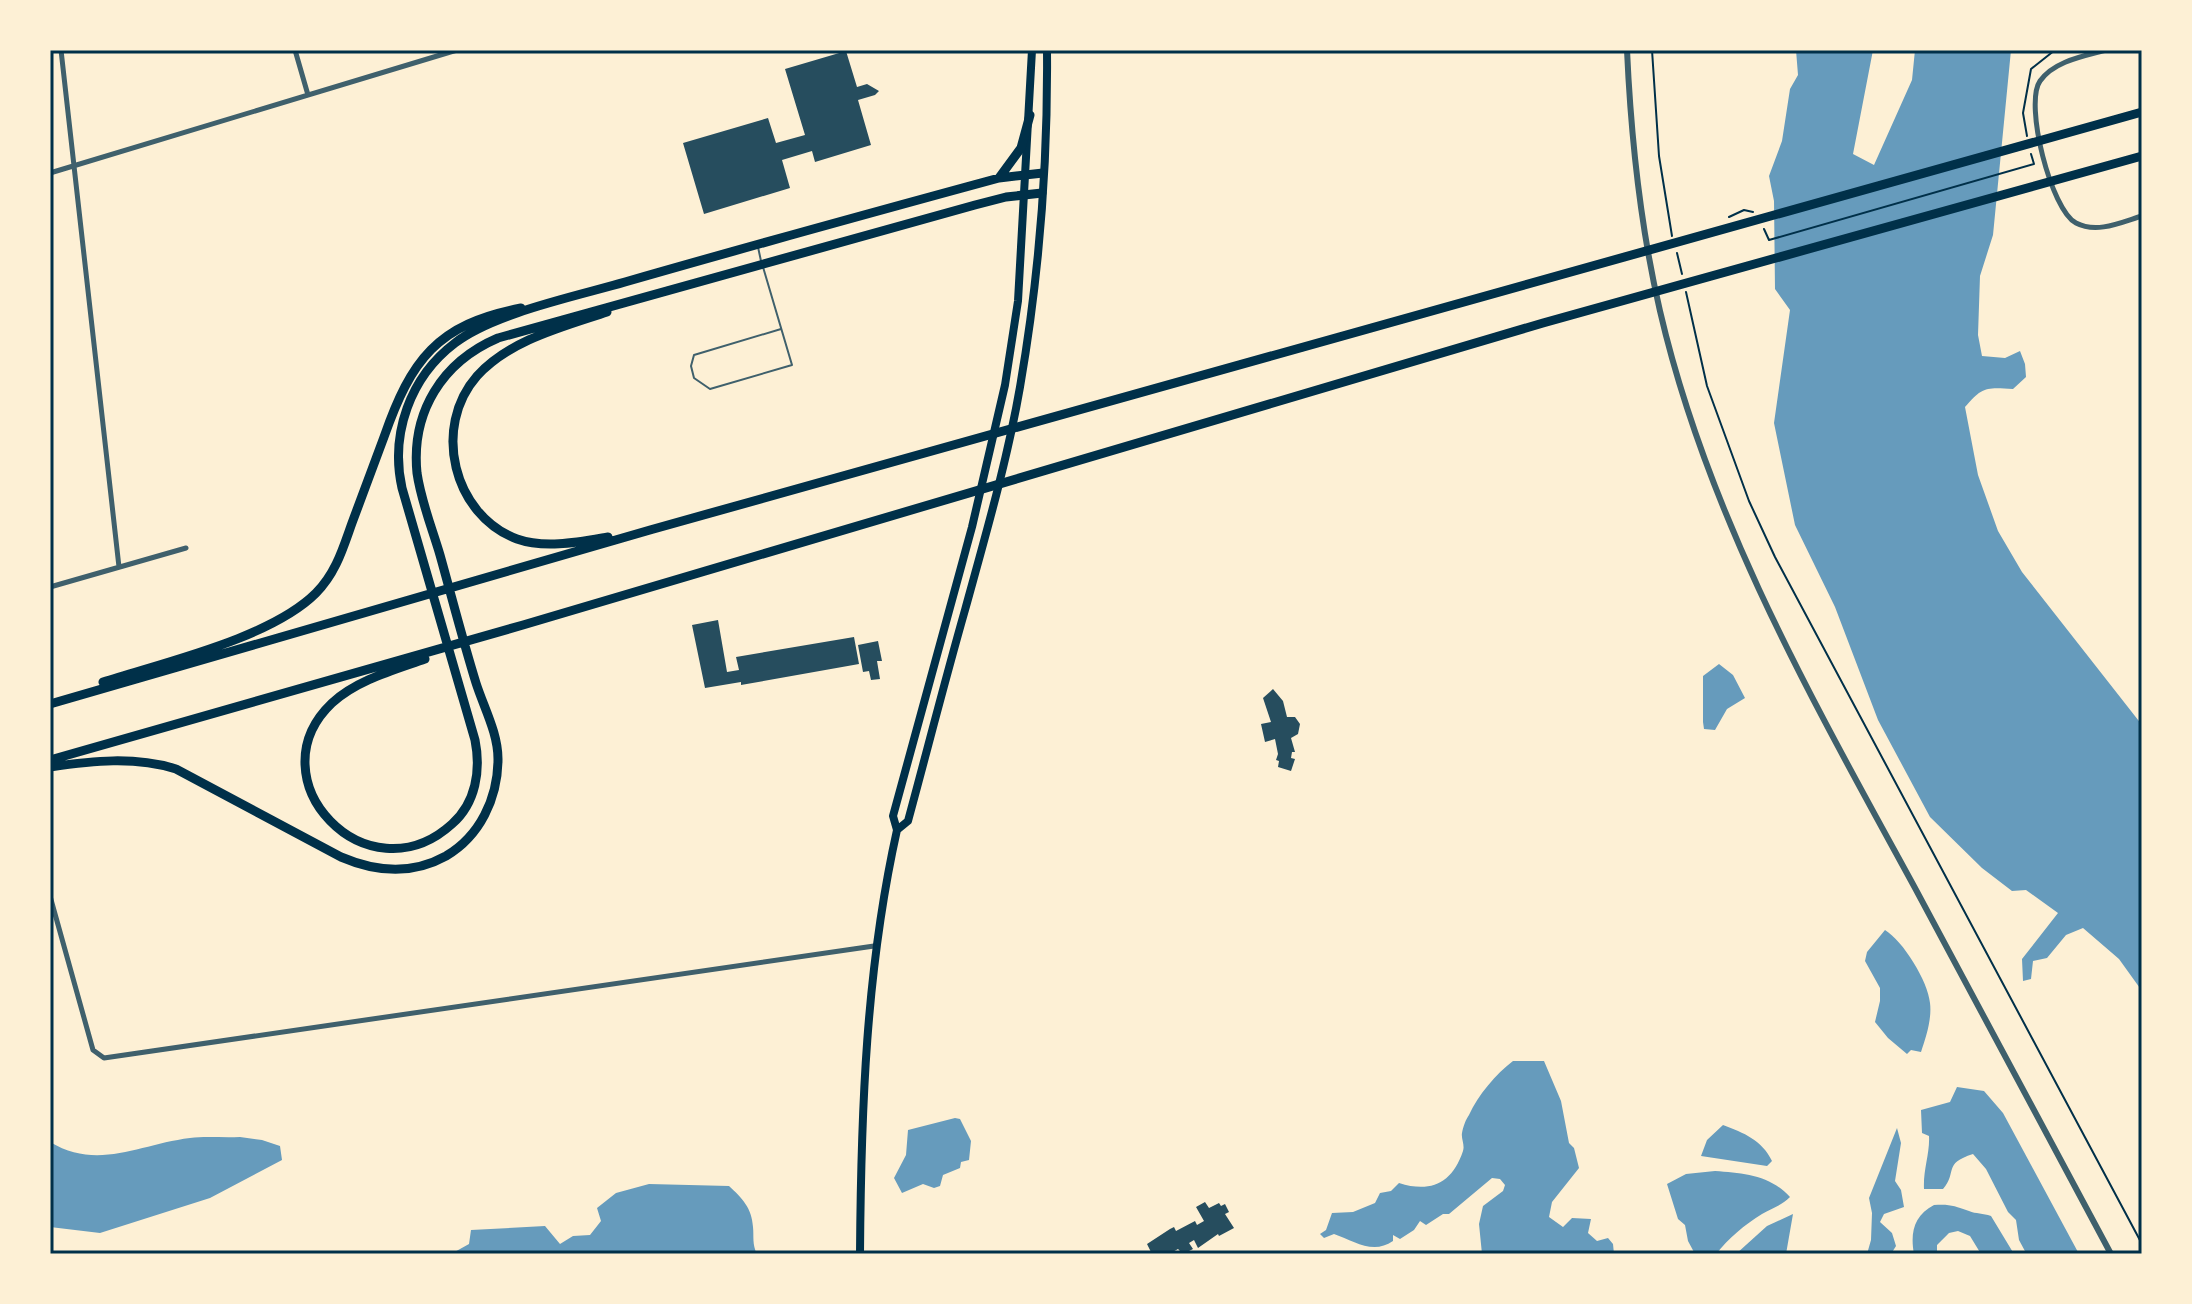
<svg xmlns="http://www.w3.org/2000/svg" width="2192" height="1304" font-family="'Times New Roman',serif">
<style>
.water{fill:#669bbc}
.building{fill:#264d5e}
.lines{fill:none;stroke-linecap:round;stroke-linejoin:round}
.path{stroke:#003049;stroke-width:2}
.service{stroke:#3f606c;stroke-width:2}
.minor{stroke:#3f606c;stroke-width:5}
.tertiary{stroke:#3f606c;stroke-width:6}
.primary{stroke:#003049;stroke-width:8}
.motorway{stroke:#003049;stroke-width:9}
.neatline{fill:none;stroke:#003049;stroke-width:3}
</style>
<rect width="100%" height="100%" fill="#fdf0d5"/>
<path class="water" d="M1796 50H1873L1853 154 1874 165 1912 80 1915 50H2011L1993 235 1980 276 1978 335 1982 356 2005 358 2020 351 2025 364 2026 377 2013 389C1986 387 1982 387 1965 407L1978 475 1998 531 2022 572 2142 725V991L2119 959 2083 928 2066 935 2047 958 2033 961 2031 979 2023 981 2022 959 2058 913 2026 890 2012 891 1982 868 1930 817 1878 720 1835 607 1795 525 1774 423 1790 310 1775 289 1774 201 1769 176 1782 141 1790 89 1798 75Z
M1719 664 1733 675 1745 698 1727 709 1715 730 1704 729 1703 722V676Z
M1885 930C1903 941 1928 981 1930 1003 1932 1019 1926 1037 1921 1052L1911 1050 1907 1054 1888 1038 1875 1022 1880 1001V988L1865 961 1867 952Z
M1513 1061H1544L1561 1101 1569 1143 1574 1148 1579 1168 1552 1202 1549 1217 1563 1227 1572 1218 1591 1219 1588 1233 1597 1241 1608 1238 1613 1244 1614 1254H1482L1479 1224 1483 1206 1503 1191 1505 1185 1500 1179 1492 1178 1449 1214H1443L1426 1225 1420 1221 1414 1230 1400 1239 1393 1235V1241C1373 1255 1354 1241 1334 1234L1324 1238 1320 1234 1326 1230 1332 1213 1353 1212 1375 1203 1380 1193 1391 1191 1399 1183C1430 1193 1452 1184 1463 1151 1465 1145 1461 1139 1462 1133 1463 1127 1466 1119 1469 1115 1478 1095 1496 1074 1513 1061Z
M1957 1087 1984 1091 2003 1113 2079 1254 2026 1253 2019 1240 2016 1220 2008 1212 1986 1169 1973 1154C1942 1164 1958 1172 1943 1189H1924C1923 1170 1930 1153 1929 1136L1922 1133 1921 1110 1950 1102Z
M955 1118 960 1119 971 1141 969 1160 961 1162 960 1168 943 1175 940 1186 934 1188 923 1184 902 1193 894 1178 906 1155 908 1130Z
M1723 1125C1744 1133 1762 1140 1772 1161L1767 1166 1701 1156 1707 1140Z
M1897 1128 1901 1143 1895 1181 1901 1190 1904 1207 1884 1214 1880 1222 1892 1233 1896 1246 1891 1254H1867L1871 1240 1872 1213 1869 1198Z
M240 1137 262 1140 280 1146 282 1160 210 1198 100 1233 50 1227V1142C98 1171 140 1144 190 1138 206 1136 223 1138 240 1137Z
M1715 1171C1743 1173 1770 1175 1790 1197 1781 1206 1772 1208 1762 1214 1744 1225 1729 1238 1716 1254H1695L1688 1241 1685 1225 1678 1219 1667 1184 1686 1174Z
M649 1184 729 1186C742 1198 752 1208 753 1227 754 1237 752 1244 757 1254H451L469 1244 471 1230 545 1226 560 1244 573 1236 590 1235 601 1221 597 1208 616 1193Z
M1934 1205C1951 1204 1954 1206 1969 1211 1976 1214 1983 1213 1991 1216L2014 1254H1981L1970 1236 1958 1231 1949 1233 1937 1245V1254H1914C1910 1233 1914 1215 1934 1205Z
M1793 1214 1786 1254H1736L1767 1226Z"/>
<path class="building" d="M846 51 857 87 867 84 879 91 875 95 858 100 871 145 815 162 812 151 782 160 790 188 704 214 683 143 768 118 776 143 805 135 785 69Z
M718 620 727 672 739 670 736 657 854 637 859 664 741 685V682L705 688 692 625Z
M878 641 882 661H877L880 679 871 680 869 671 863 672 858 645Z
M1273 689 1283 701 1287 717H1295L1300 724 1298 734 1291 738 1295 752H1292L1291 758 1295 759 1291 771 1278 767 1279 761 1276 760 1278 754 1275 739 1265 742 1261 724 1271 722 1263 698Z
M1205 1202 1209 1208 1219 1203 1221 1206 1225 1204 1229 1212 1225 1214 1234 1228 1219 1236 1218 1234 1198 1248 1194 1240 1189 1243 1193 1249 1183 1254 1178 1249 1169 1254H1152L1147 1244 1170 1229 1174 1227 1176 1231 1195 1221 1197 1225 1204 1221 1196 1207Z"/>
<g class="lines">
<path class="path" d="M1652 50 1659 156 1672 236
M2027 136 2023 113 2031 69 2055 50
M1729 217 1744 210 1753 212
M1764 229 1769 240 2034 164 2031 154
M1677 253 1682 274
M1686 292 1707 386 1749 501 1775 557 2142 1244"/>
<path class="service" d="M758 247 761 261
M763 267 792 365 710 389 694 378 691 366 694 355 781 329"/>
<path class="minor" d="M61 50 119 567
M295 50 308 95
M2106 50C2084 56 2054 61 2040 81 2024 104 2051 210 2076 223 2097 234 2122 222 2142 216
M50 173 457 50
M50 587 186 548
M50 896 93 1050 104 1058 874 946"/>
<path class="tertiary" d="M1627 50C1631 138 1640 225 1660 311 1708 518 1814 703 1915 888 1981 1010 2046 1132 2111 1254"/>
<path class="primary" d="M897 830 908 821C927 751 945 680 965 610 985 537 1007 462 1020 387 1039 277 1048 162 1047 50
M860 1254C861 1111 866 969 897 830L893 816 972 527 1005 385 1018 301 1032 50"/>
<path class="motorway" d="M999 178 1021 148 1030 115
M607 312C562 327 510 340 477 376 432 427 453 515 517 539 545 549 579 542 608 537
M425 659C394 670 357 680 332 703 252 779 367 901 452 824 476 803 481 770 475 740L402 488C390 434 410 377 455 343 494 313 577 296 625 282 750 246 874 212 999 178L1043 173
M103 682C165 662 271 638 316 593 336 573 343 548 352 523 363 494 373 466 384 437 411 360 437 324 521 308
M50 704 650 530 2142 112
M50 760 523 625 1543 323 2142 156
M50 767C92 761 134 756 176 769L341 857C376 872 412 875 446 856 480 836 498 798 498 759 498 733 484 708 476 683 463 641 452 598 440 555 432 528 421 501 417 473 411 412 442 362 498 338L975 205 1006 197 1042 193"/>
</g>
<rect width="2192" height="1304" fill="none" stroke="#fdf0d5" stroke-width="104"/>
<rect x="52" y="52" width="2088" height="1200" class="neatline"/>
</svg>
